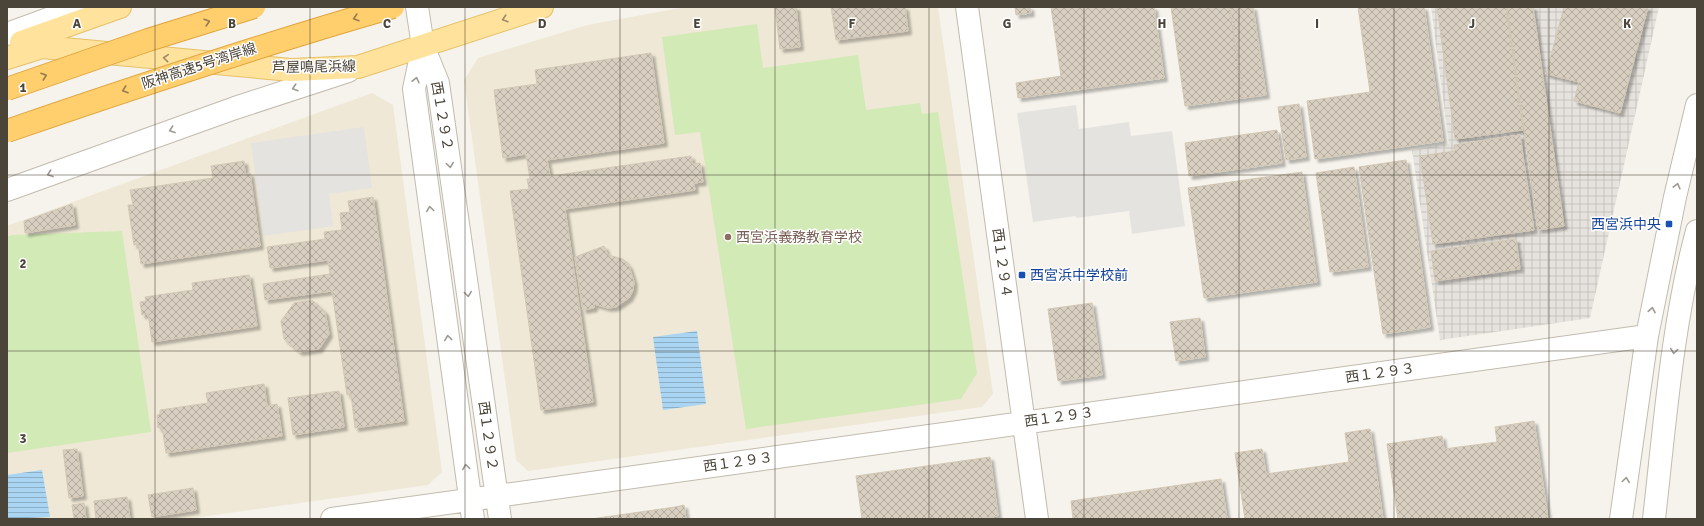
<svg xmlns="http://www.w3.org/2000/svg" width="1704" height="526" font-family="Signika,'Noto Sans JP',sans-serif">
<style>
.industrial{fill:url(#industrial-grid)}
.education{fill:#efe8d6}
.garden{fill:#d2eab5}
.parking{fill:#e5e3e0}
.water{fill:url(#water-rules)}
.building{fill:url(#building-cross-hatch);stroke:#d3c7b4;filter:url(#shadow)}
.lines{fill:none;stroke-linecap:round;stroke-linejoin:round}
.minor-casing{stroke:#c2bbae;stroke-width:24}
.major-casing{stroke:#e6c16a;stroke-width:24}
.minor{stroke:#fff;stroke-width:22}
.major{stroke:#ffe39c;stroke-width:22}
.highway-bridge-casing{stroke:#e0a43c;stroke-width:24;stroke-linecap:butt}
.highway-bridge{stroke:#ffcf6e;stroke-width:22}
.oneway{stroke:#937c4e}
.oneway2{stroke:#9c8c66}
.oneway3{stroke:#9c9892}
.grid{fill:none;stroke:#4b4439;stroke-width:1;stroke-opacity:0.55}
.transit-dot{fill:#1a4fb4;stroke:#fff;stroke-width:1.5}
.education-dot{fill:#8d6e63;stroke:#fff;stroke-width:1.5}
.labels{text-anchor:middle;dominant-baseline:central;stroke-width:3;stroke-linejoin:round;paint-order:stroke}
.street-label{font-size:14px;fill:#4b4439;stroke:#fff}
.transit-label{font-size:14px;fill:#164399;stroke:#fff;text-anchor:end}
.education-label{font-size:14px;fill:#785e54;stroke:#fff;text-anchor:start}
.grid-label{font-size:13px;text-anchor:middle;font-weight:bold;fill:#4b4439;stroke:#fff;stroke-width:3;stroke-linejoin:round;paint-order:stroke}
</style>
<defs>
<pattern id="industrial-grid" width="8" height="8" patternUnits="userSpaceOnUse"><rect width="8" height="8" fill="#e6e2dd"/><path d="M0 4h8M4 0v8" fill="none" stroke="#c7c3be"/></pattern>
<pattern id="water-rules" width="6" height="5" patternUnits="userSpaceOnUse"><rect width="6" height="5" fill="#a9d4f2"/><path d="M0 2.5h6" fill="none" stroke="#8caec5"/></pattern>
<pattern id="building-cross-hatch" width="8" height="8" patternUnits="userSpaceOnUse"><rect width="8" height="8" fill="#d8cfc1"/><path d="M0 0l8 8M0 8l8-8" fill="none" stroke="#b1aa9e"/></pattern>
<filter id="shadow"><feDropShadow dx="3.5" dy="3.5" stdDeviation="1" flood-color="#0004"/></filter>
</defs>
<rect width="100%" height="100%" fill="#f6f3ec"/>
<path class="industrial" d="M1431 7H1659L1590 318 1440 340 1412 150 1449 144Z"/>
<path class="education" d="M686 7H938L993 394 982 407 528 471 516 460 464 80 478 58 587 25Z
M372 93 393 105 442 472 428 485 187 519H7V226Z"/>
<path class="garden" d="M757 24 763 68 858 55 866 110 920 103 922 114 938 112 977 373 961 399 746 429 700 132 675 135 662 37Z
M122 231 151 432 7 453V237L13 235Z"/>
<path class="parking" d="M1076 105 1079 129 1129 122 1131 136 1172 131 1185 226 1132 234 1129 211 1076 218V216L1033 222 1017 113Z
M364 127 372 188 329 194 333 226 264 236 251 143Z"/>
<path class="water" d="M697 331 706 404 663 410 653 337Z
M42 470 50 517 7 519V475Z"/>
<path class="building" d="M775 7H796L800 47 780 49Z
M831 7H905L908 31 836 40Z
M1015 7H1030L1031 13 1016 15Z
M1051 7H1154L1164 78 1018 98 1016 83 1061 76Z
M1171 7H1230L1243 98 1185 106Z
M1230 7H1253L1266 95 1243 98Z
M1358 7H1424L1443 141 1315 159 1307 101 1370 92Z
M1437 7H1506L1523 130 1455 139Z
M1507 7H1533L1564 226 1538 230Z
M1564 7H1648L1620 113 1574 101 1579 82 1546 74Z
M651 53 664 143 547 160 550 176 691 156 692 164 700 163 703 182 694 183 695 190 565 209 593 402 541 410 510 191 529 189 527 179H530L526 154 503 158 494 90 537 84 535 70Z
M1299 104 1306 157 1286 160 1278 107Z
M1277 130 1282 163 1189 176 1185 143Z
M1520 135 1534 230 1433 244 1420 156 1455 151 1454 145Z
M1406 160 1430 327 1383 334 1359 167Z
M244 161 245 174 250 173 260 246 141 264 138 244 134 245 128 205H133L130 190 213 178 211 166Z
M1354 167 1368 267 1330 272 1316 173Z
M1302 172 1317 282 1204 298 1188 188Z
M373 197 404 421 355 428 351 394 347 395 332 291 265 300 263 284 330 274 328 260 270 268 267 247 325 239 324 232 342 230 340 213 350 212 348 201Z
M72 204 75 225 25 233 24 221Z
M1516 239 1520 269 1435 281 1431 251Z
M604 246 608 255 623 259 629 266 634 282 633 290 629 298 616 307 608 308 594 304V308L583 310 575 257Z
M249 275 257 326 152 342 148 314 142 315 140 302 146 301 145 297 193 290 192 283Z
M312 300 325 312 329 334 319 349 299 352 284 339 281 321 294 303Z
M1092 303 1102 375 1058 381 1048 309Z
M1200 318 1205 357 1176 361 1170 322Z
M264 384 267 406 277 404 282 436 166 453 162 427 158 428 157 415 160 414V410L208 403 206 393Z
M339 391 344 427 293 435 288 398Z
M1534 421 1548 519H1398L1387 444 1442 436 1444 449 1497 442 1495 427Z
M1370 429 1383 519H1245L1235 453 1262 449 1266 474 1349 462 1345 433Z
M77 449 83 496 69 498 63 450Z
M990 457 998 516 976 519H862L856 476Z
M1221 479 1227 519H1073L1071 501Z
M193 488 196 510 152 517 148 495Z
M127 497 130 519H96L94 501Z
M84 503 86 519H74L72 505Z
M684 505 686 519H591L675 507Z"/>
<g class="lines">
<g class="minor-casing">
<path id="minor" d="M417 7 423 46 438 83 500 519
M967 7 1037 519
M7 34 81 7
M423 46 414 89 473 519
M7 190 235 108 348 71
M332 519 1647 336
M1621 519 1647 336 1675 197 1697 105
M1654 519C1665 423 1672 324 1697 231"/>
</g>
<g class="major-casing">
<path id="major" d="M21 42 120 7
M7 58 42 47 291 70 358 67 542 7"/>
</g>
<use href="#minor" class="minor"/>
<use href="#major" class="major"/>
<g class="highway-bridge-casing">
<path id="highway-bridge" d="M7 89 148 40 254 7
M7 131C135 87 263 44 393 7"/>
</g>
<use href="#highway-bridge" class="highway-bridge"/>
</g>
<defs><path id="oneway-chevron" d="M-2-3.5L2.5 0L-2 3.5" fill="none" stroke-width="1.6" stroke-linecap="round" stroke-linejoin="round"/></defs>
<g class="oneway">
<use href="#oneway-chevron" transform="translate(356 18) rotate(164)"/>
<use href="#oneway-chevron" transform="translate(207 22) rotate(-17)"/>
<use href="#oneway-chevron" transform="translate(44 76) rotate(-19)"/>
<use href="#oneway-chevron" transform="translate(125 90) rotate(161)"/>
</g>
<g class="oneway2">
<use href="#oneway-chevron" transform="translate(505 19) rotate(162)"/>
<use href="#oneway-chevron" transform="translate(166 58) rotate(-175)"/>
</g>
<g class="oneway3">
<use href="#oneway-chevron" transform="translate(416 80) rotate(-77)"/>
<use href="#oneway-chevron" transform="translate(295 88) rotate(162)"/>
<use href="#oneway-chevron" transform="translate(172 130) rotate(160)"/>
<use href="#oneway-chevron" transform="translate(450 165) rotate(82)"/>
<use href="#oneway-chevron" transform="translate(50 174) rotate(160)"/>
<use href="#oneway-chevron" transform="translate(1677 186) rotate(-76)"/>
<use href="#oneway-chevron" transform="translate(430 209) rotate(-98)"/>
<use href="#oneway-chevron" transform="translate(468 294) rotate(82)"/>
<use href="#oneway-chevron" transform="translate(1652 310) rotate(-80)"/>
<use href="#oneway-chevron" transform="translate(448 338) rotate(-98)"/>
<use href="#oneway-chevron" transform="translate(1674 351) rotate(98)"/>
<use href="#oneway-chevron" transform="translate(466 467) rotate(-98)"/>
<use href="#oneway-chevron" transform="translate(1626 480) rotate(-82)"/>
</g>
<path class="grid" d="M155 7V519M310 7V519M465 7V519M620 7V519M775 7V519M929 7V519M1084 7V519M1239 7V519M1394 7V519M1549 7V519M7 175H1697M7 351H1697"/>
<g class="transit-dot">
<rect x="1665" y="220" width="8" height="8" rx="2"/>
<rect x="1018" y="271" width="8" height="8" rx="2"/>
</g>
<circle class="education-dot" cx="728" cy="237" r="4"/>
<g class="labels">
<g class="street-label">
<text transform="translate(199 66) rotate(-18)">阪神高速5号湾岸線</text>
<text transform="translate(314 67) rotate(-1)">芦屋鳴尾浜線</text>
<text transform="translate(442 116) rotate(80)">西１２９２</text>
<text transform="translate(1002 263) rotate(82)">西１２９４</text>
<text transform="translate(1380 373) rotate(-8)">西１２９３</text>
<text transform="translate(1059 417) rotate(-8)">西１２９３</text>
<text transform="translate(488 436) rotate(82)">西１２９２</text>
<text transform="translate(738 462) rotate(-8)">西１２９３</text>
</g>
<g class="transit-label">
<text x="1661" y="224">西宮浜中央</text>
<text x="1030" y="275" text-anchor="start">西宮浜中学校前</text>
</g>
<g class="education-label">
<text x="736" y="237">西宮浜義務教育学校</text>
</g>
</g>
<g class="grid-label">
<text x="77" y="28">A</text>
<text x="232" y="28">B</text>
<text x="387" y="28">C</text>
<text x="542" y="28">D</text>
<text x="697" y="28">E</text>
<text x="852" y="28">F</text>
<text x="1007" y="28">G</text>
<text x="1162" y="28">H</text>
<text x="1317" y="28">I</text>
<text x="1472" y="28">J</text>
<text x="1627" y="28">K</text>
<text x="23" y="92">1</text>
<text x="23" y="268">2</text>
<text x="23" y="443">3</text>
</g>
<rect width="1704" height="526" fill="none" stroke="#4b4439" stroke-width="16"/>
</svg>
